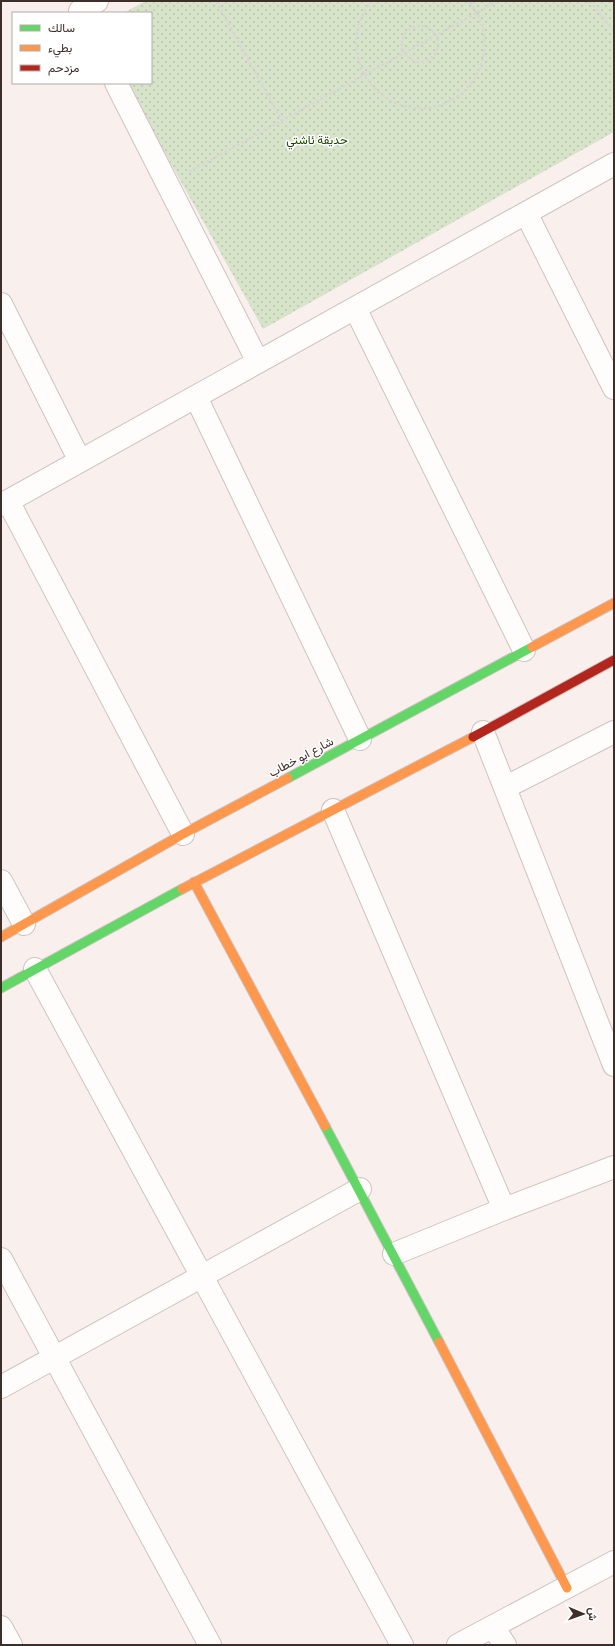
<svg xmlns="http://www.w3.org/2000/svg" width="615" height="1646" font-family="'Archivo Narrow',Vazirmatn,sans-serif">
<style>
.park{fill:url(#park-dots)}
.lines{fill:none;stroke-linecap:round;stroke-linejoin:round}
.street-casing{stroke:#cec3bf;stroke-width:24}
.fast-casing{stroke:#cec3bf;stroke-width:11}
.slow-casing{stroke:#cec3bf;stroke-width:11}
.jam-casing{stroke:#cec3bf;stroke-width:11}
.path{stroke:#d8d5d4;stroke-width:2.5;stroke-dasharray:3 2;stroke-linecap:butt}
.street{stroke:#fefdfc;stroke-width:22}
.fast{stroke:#63d668;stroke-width:9}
.slow{stroke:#ff974d;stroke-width:9}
.jam{stroke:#b3261e;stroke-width:9}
.labels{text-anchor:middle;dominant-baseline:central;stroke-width:3;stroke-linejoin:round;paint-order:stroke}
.park-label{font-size:12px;fill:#1e4600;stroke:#fff}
.street-label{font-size:12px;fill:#3d2e29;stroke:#fff}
</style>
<defs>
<pattern id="park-dots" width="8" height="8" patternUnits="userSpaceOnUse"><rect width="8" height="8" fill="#d7e4c9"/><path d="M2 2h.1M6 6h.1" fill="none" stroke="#b9c4ad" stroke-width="1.8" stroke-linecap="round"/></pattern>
</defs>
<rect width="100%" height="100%" fill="#f9f0ed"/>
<path class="park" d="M145 1H614V132L263 329 126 83H151V13H124Z"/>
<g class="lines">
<g class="street-casing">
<path id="street" d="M80 11 97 1
M116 83 258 362
M526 213 614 388
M1 304 80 461
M355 308 524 650
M196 397 360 739
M8 501 183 834
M1 505 614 164
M483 732 614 1065
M506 787 614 732
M333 810 504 1209
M1 881 24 924
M35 969 402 1645
M394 1254 504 1209 614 1167
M1 1259 210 1645
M1 1387 360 1189
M1 1627 11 1645
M493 1627 505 1645
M458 1645 614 1562"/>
</g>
<g class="fast-casing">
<path id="fast" d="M288 778 532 647
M1 988 182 889
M325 1126 439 1342"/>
</g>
<g class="slow-casing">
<path id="slow" d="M532 647 614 603
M194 882 325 1126
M182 889 473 737
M1 937 183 834 288 778
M439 1342 567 1588"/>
</g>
<g class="jam-casing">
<path id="jam" d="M473 737 614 660"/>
</g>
<path class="path" d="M216 1 282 121
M372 1C359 16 353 38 358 58 362 73 369 85 382 95 445 140 517 62 469 1
M590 1 614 31
M402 44a18 18 0 1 1 36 0a18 18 0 1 1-36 0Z
M189 172 498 1"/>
<use href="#street" class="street"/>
<use href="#fast" class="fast"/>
<use href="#slow" class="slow"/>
<use href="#jam" class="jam"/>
</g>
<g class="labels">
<g class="park-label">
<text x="317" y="140">حديقة ئاشتي</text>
</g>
<g class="street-label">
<text transform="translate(301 757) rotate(-28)">شارع ابو خطاب</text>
</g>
</g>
<rect width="615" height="1646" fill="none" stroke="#3d2e29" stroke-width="4"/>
<rect x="12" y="12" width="140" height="72" fill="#ffffff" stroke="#b1aba9"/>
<rect x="20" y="25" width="20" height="6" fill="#63d668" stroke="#b1aba9"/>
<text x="48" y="32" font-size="12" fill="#3d2e29">سالك</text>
<rect x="20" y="45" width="20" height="6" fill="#ff974d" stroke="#b1aba9"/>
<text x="48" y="52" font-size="12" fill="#3d2e29">بطيء</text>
<rect x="20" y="65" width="20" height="6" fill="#b3261e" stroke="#b1aba9"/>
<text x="48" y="72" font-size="12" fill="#3d2e29">مزدحم</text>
<g transform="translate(583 1614) rotate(92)" stroke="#ffffff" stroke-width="3" paint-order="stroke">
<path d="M0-3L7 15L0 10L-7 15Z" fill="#3d2e29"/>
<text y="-6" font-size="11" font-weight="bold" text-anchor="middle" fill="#3d2e29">ش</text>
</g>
</svg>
